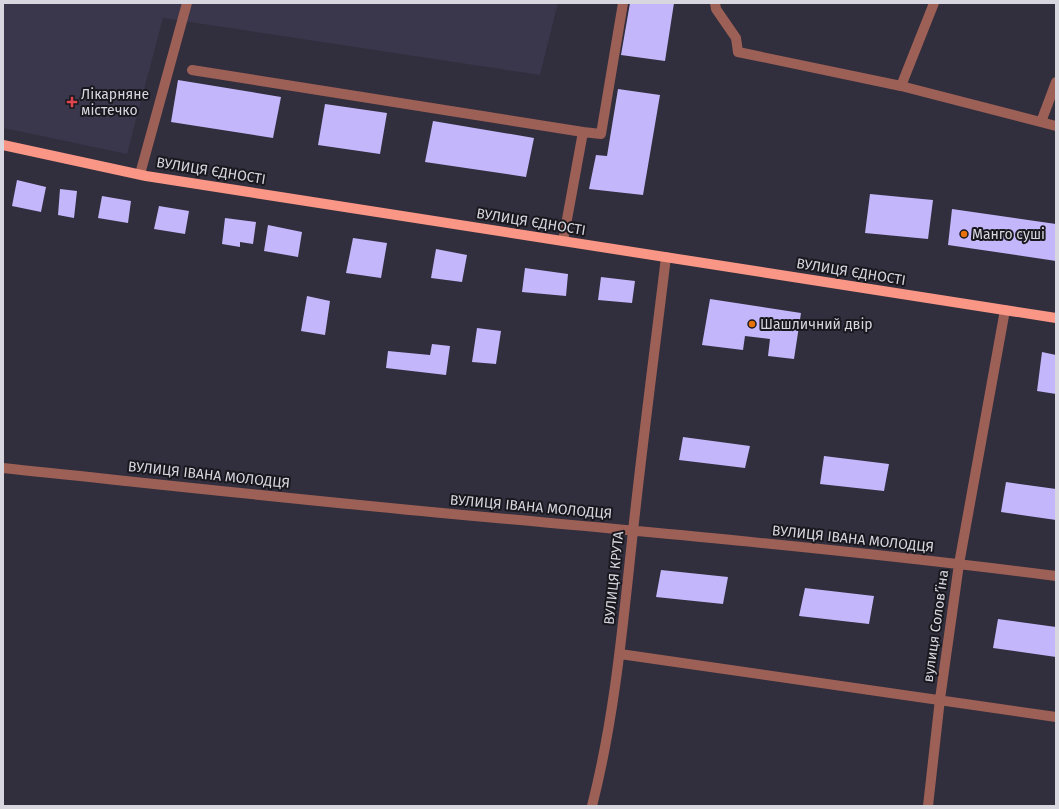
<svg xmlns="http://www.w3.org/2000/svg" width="1059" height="809" font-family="'Fira Sans',sans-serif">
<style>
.built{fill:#3a364b}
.building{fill:#c4b6fb}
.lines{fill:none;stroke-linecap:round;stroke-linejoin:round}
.minor{stroke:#9d6056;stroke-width:10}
.major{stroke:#f99685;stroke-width:10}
.health-dot{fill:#e0444e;stroke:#19181e;stroke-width:1.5}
.food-dot{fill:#e8710a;stroke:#19181e;stroke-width:1.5}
.labels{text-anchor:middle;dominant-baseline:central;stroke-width:4;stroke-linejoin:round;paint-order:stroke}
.poi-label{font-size:14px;fill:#d8d7e0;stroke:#19181e;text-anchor:start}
.street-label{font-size:14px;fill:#d8d7e0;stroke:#19181e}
</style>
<rect width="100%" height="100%" fill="#312e3d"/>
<path class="built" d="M3 3H558L540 75 163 18 127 154 3 128Z"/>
<path class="building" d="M630 3H674L665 61 621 55Z
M178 80 281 97 273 138 171 122Z
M618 89 660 95 643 195 589 189 596 155 607 156Z
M325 104 387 113 380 154 318 145Z
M433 121 534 138 526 177 425 162Z
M17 180 46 187 41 212 12 206Z
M60 189 77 191 74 218 58 215Z
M870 194 933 200 928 239 865 233Z
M102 196 131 201 128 223 98 218Z
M159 206 189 211 185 234 154 229Z
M952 209 1056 224V261L948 245Z
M225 218 256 222 253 244 240 242V247L222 244Z
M268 225 302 232 298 257 264 251Z
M353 238 387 243 381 278 346 273Z
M436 249 467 255 462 282 431 278Z
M525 268 568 274 566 296 522 292Z
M601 277 635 281 632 303 598 300Z
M307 296 330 301 325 335 301 331Z
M710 299 801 313 794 359 768 356 770 339 745 336 743 350 702 345Z
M477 328 501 331 496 364 472 362Z
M432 344 450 346 446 375 386 368 388 351 430 355Z
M1042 352 1056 355V394L1037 391Z
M683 437 750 446 745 468 679 460Z
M824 456 889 464 884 491 820 484Z
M1006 482 1056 489V520L1001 512Z
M661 570 728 577 723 604 656 597Z
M805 588 874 596 869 624 799 616Z
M998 619 1056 627V657L993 648Z"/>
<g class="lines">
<path class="minor" d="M715 3 716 9 736 38 738 52 901 86 1056 126
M192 70 583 132
M901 86 934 3
M1041 122 1056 82
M140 174 187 3
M563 241 583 132 601 134 623 3
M3 468C156 484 310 501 463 515 661 533 859 551 1056 576
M620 654 1056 717
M592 806C615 716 623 623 633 531 643 439 655 348 666 257
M928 806 940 699 959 564 1005 310"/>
<path class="major" d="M3 145 146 176 1056 318"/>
</g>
<path class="health-dot" d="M70 96h4v4h4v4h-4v4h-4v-4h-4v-4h4z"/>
<g class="food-dot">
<circle cx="964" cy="234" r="4"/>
<circle cx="752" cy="324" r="4"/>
</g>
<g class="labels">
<g class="poi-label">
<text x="81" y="94">Лікарняне<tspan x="81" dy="16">містечко</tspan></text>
<text x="972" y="234">Манго суші</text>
<text x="760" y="324">Шашличний двір</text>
</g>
<g class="street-label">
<text transform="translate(211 171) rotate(9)">ВУЛИЦЯ ЄДНОСТІ</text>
<text transform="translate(531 222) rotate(9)">ВУЛИЦЯ ЄДНОСТІ</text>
<text transform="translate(851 272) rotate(9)">ВУЛИЦЯ ЄДНОСТІ</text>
<text transform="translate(209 475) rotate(6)">ВУЛИЦЯ ІВАНА МОЛОДЦЯ</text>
<text transform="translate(531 507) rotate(5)">ВУЛИЦЯ ІВАНА МОЛОДЦЯ</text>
<text transform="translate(853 539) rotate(6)">ВУЛИЦЯ ІВАНА МОЛОДЦЯ</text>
<text transform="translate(614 578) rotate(-84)">ВУЛИЦЯ КРУТА</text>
<text transform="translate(936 626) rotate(-82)">вулиця Соловʼїна</text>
</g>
</g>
<rect width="1059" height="809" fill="none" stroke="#d8d7e0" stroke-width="8"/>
</svg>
